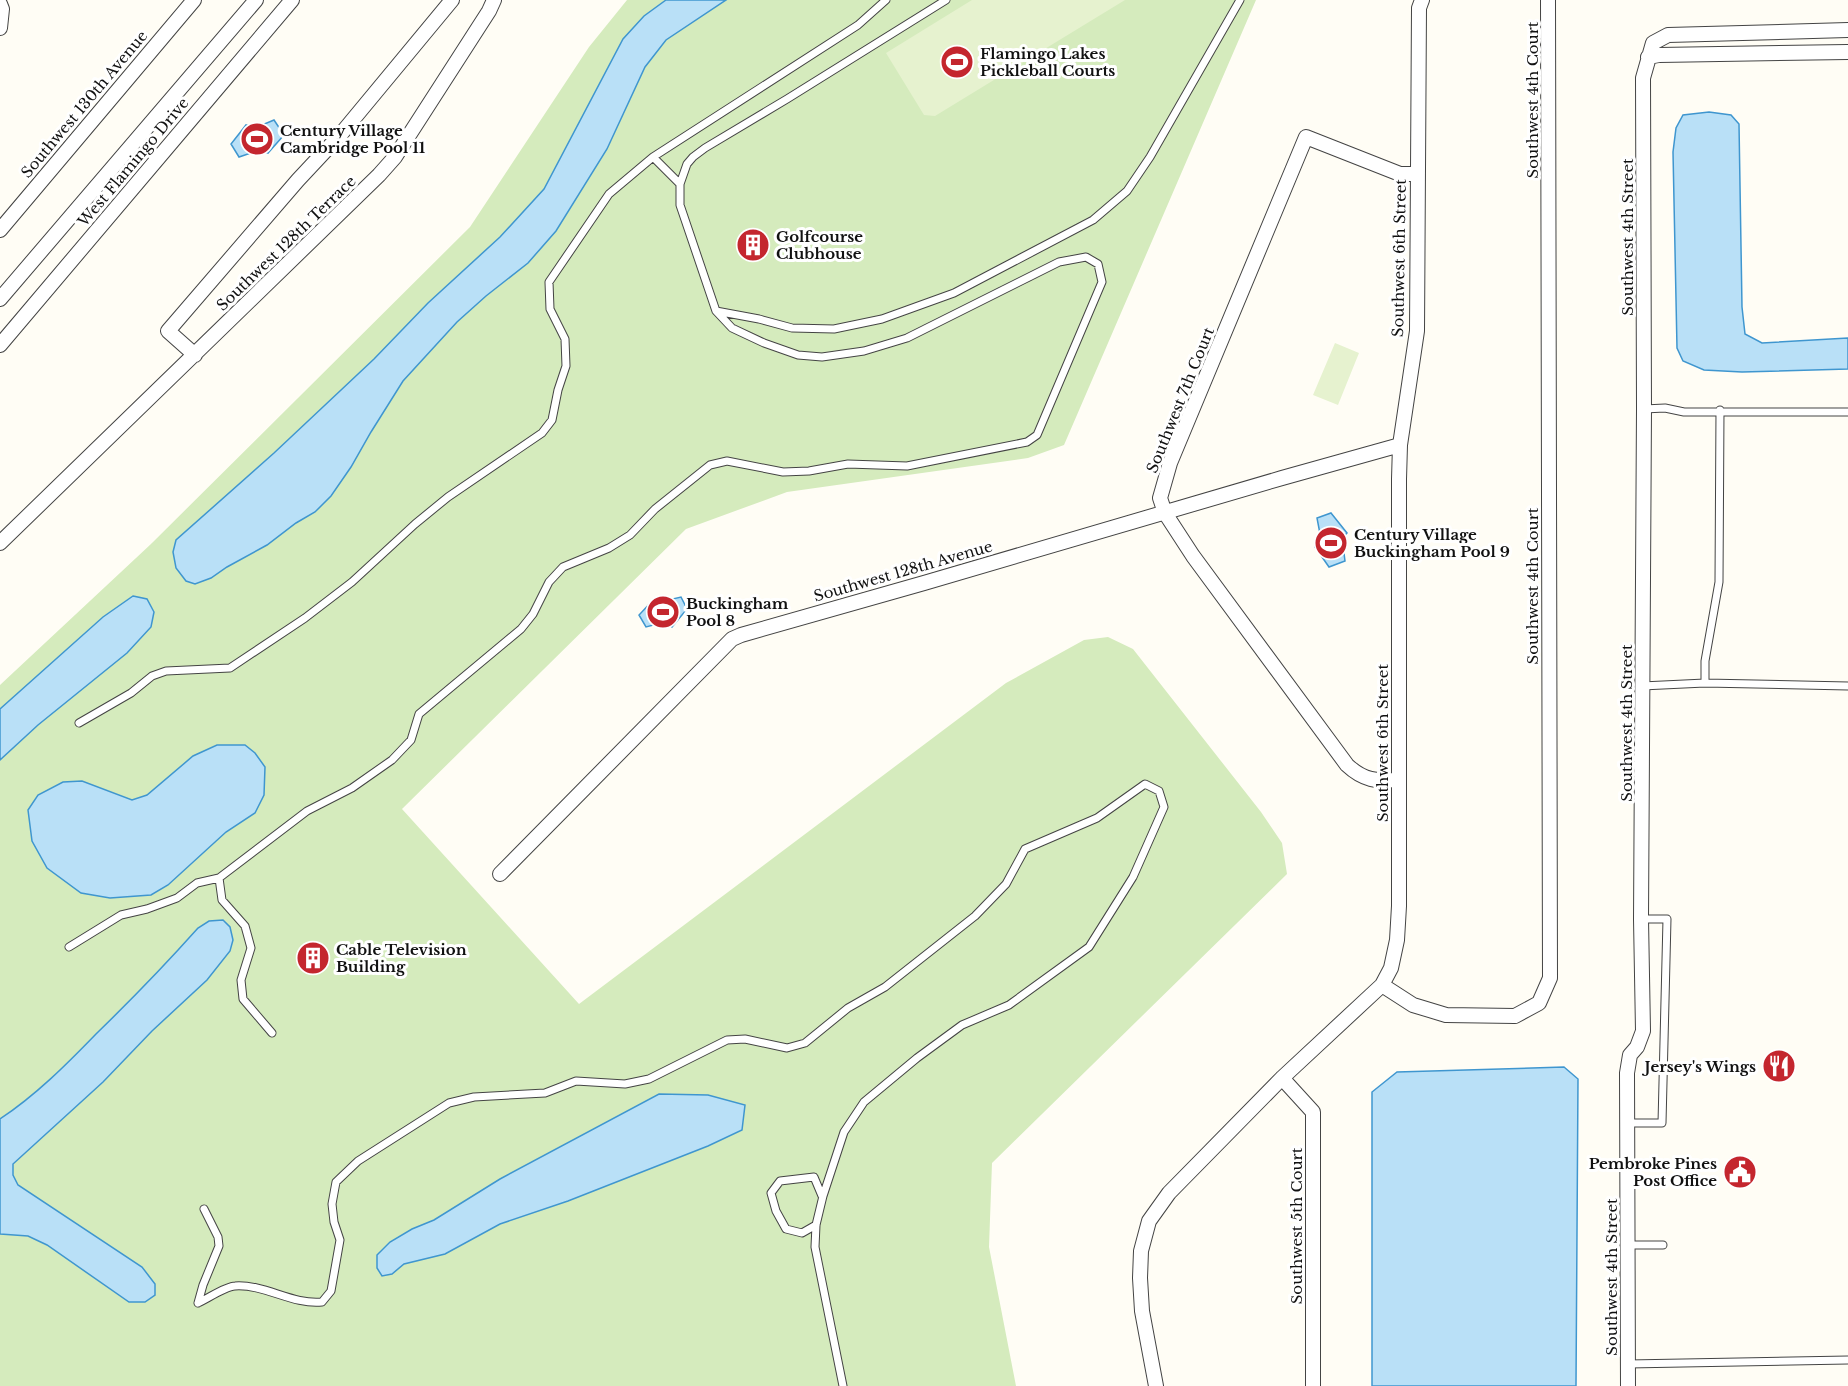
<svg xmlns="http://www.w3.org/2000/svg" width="1848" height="1386" font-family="'Libre Baskerville',serif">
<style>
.green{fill:#d5ebbd}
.pitch{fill:#e6f2cf}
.water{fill:#b9e0f7;stroke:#3f96cf;stroke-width:1.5}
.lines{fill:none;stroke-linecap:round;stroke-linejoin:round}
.lane-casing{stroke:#444;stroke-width:9}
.street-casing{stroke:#444;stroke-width:16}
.lane{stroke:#fff;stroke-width:7}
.street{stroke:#fff;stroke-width:14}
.labels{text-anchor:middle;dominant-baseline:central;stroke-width:6;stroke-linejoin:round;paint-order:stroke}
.poi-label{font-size:15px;font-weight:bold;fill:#111;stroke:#fff;text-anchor:start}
.street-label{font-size:15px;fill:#111;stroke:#fff}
</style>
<rect width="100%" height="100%" fill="#fffdf5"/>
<path class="green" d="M627 0H1256L1064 445 1028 458 787 492 686 529 402 809 579 1004 1006 683 1084 640 1108 637 1133 649 1261 812 1282 843 1287 874 992 1163 989 1247 1016 1386H0V685L151 544 470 227 589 47Z"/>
<path class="pitch" d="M972 0H1125L935 116 924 115 886 53Z
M1335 343 1359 353 1338 405 1313 395Z"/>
<path class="water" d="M666 0H726L666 40 645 67 607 149 556 231 528 263 486 296 457 322 403 381 371 432 351 467 331 496 315 512 296 523 267 545 227 567 211 578 195 584 186 581 176 568 173 552 176 540 274 453 374 359 428 303 500 237 544 189 623 39 644 16Z
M1709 112 1731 115 1739 124 1742 307 1745 334 1762 343 1848 338V369L1742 372 1704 370 1683 361 1677 348 1673 152 1676 128 1683 115Z
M274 120 284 135 268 153 260 150 239 157 231 144 246 125 255 128Z
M1331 513 1347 533 1342 538 1345 561 1329 567 1315 547 1321 539 1317 518Z
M133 596 147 599 154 612 151 627 127 653 38 725 0 760V709L103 617Z
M681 597 687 609 672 627 665 622 646 627 639 615 655 598 660 602Z
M217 745H245L255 753 265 767 264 795 255 813 226 832 168 885 151 895 110 898 81 893 47 868 32 841 28 810 38 795 63 782 82 781 132 800 147 795 193 756Z
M223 920 230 927 233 940 230 951 207 980 152 1031 103 1082 13 1164V1175L18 1185 142 1267 155 1284V1295L145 1302H129L47 1245 28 1236 0 1234V1119C36 1095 66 1065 96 1034 131 1000 165 965 198 928L209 921Z
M1564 1067 1578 1079 1576 1386H1372V1092L1397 1072Z
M659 1094 708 1095 745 1105 742 1130 708 1146 568 1201 500 1224 445 1254 404 1264 392 1274 382 1276 377 1268V1255L390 1242 412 1229 434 1220 500 1179Z"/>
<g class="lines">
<g class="lane-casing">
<path id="lane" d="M946 0 787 99 705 148 693 157 687 164 680 184V205L716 311 759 319 792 328 834 329 882 319 954 293 1093 220 1127 191 1150 157 1240 0
M680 184 653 157 858 25 886 0
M1644 409 1665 408 1684 412H1848
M1705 683V661L1719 582 1720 410
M1642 686 1705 683 1848 686
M79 723 131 693 152 676 166 671 230 668 305 618 352 582 415 524 448 497 542 433 552 420 558 390 566 366 565 339 550 309 549 282 609 194 653 157
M219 878 222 900 245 926 251 948 241 980 243 999 272 1033
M69 947 121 915 147 909 177 898 197 883 219 878 307 811 352 788 392 760 411 740 419 714 521 629 533 614 549 582 563 567 609 548 630 535 655 509 710 465 727 461 783 472 809 471 848 464 907 466 1027 442 1037 435 1102 282 1098 264 1086 257 1059 262 907 338 864 351 822 357 798 355 764 343 732 328 716 311
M1627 1123H1662L1667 919H1641
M816 1225 802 1233 786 1229 776 1211 771 1193 780 1181 814 1177 822 1196
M1628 1245H1663
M198 1303C207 1299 226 1286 235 1286 265 1284 292 1305 322 1302L331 1291 340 1240 334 1222 332 1204 336 1182 358 1161 449 1103 474 1097 545 1093 576 1081 625 1084 649 1079 727 1040 745 1039 787 1048 805 1043 848 1008 885 987 975 916 1006 884 1025 849 1097 818 1145 784 1159 791 1164 807 1133 877 1089 947 1009 1005 962 1025 917 1058 864 1102 844 1132 823 1196 816 1225 815 1247 843 1386
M198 1303 203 1285 219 1246 218 1237 204 1209
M1628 1364 1848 1360"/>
</g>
<g class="street-casing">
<path id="street" d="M0 4 2 9 0 28
M1648 57 1659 55 1848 52
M0 230 194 0
M0 299 256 0
M0 345 292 0
M195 355 168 331 298 180 341 134 452 0
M0 543 379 175 395 157 489 11 494 0
M1398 780C1376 781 1364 781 1347 765L1193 556 1165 513 1160 498 1170 463 1306 137 1400 174H1417
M500 874 732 639 741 635 924 583 1282 478 1400 445
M1382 985 1413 1005 1446 1015 1515 1016 1539 1003 1550 978 1548 0
M1282 1078 1313 1112V1386
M1156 1386 1142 1311 1140 1278 1141 1251 1149 1221 1169 1193 1282 1078 1382 985 1391 968 1397 940 1399 906V479L1400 445 1417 331 1419 8 1422 0
M1628 1386 1627 1073 1630 1055 1637 1047 1643 1031 1641 919 1644 409 1643 78 1653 43 1668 35 1848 30"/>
</g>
<use href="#lane" class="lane"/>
<use href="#street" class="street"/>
</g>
<defs>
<g id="stadium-disc" transform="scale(1.725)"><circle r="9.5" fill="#c4262e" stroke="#fff"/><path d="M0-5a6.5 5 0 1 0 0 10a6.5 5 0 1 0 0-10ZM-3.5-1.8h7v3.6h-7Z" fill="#fff"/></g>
<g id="building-disc" transform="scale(1.725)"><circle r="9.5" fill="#c4262e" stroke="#fff"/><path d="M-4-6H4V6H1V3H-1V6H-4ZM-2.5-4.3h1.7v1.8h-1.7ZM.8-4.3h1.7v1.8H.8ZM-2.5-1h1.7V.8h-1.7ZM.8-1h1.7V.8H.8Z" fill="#fff"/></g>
<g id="restaurant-disc" transform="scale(1.725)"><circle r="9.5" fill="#c4262e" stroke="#fff"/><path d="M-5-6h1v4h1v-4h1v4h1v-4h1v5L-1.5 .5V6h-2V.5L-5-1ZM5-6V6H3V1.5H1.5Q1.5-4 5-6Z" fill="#fff"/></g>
<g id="civic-disc" transform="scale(1.725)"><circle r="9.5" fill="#c4262e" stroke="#fff"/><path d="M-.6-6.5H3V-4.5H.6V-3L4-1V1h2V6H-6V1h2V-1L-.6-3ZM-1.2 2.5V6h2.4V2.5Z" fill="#fff"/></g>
</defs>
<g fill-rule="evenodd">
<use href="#stadium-disc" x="957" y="62"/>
<use href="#stadium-disc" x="257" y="139"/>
<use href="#building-disc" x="753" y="245"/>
<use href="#stadium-disc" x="1331" y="543"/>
<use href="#stadium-disc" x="663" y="612"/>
<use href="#building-disc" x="313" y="958"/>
<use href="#restaurant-disc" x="1779" y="1066"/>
<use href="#civic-disc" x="1740" y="1172"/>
</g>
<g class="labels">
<g class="poi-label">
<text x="980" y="53">Flamingo Lakes<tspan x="980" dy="17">Pickleball Courts</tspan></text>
<text x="280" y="130">Century Village<tspan x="280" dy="17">Cambridge Pool 11</tspan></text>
<text x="776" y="236">Golfcourse<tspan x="776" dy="17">Clubhouse</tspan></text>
<text x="1354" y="534">Century Village<tspan x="1354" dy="17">Buckingham Pool 9</tspan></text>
<text x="686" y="603">Buckingham<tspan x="686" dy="17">Pool 8</tspan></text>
<text x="336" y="949">Cable Television<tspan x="336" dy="17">Building</tspan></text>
<text x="1756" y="1066" text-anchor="end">Jersey's Wings</text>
<text x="1717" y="1163" text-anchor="end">Pembroke Pines<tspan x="1717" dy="17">Post Office</tspan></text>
</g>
<g class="street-label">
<text transform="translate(1532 100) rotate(-90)">Southwest 4th Court</text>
<text transform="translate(84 104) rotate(-50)">Southwest 130th Avenue</text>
<text transform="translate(133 162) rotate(-50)">West Flamingo Drive</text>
<text transform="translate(1627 237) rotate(-90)">Southwest 4th Street</text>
<text transform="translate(286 243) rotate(-44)">Southwest 128th Terrace</text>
<text transform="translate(1399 258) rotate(-89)">Southwest 6th Street</text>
<text transform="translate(1180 400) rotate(-68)">Southwest 7th Court</text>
<text transform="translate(903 571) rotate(-16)">Southwest 128th Avenue</text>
<text transform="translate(1532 586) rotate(-90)">Southwest 4th Court</text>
<text transform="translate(1626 723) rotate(-90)">Southwest 4th Street</text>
<text transform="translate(1382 743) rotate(-90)">Southwest 6th Street</text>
<text transform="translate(1296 1226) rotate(-90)">Southwest 5th Court</text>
<text transform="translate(1611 1277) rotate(-90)">Southwest 4th Street</text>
</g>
</g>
</svg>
